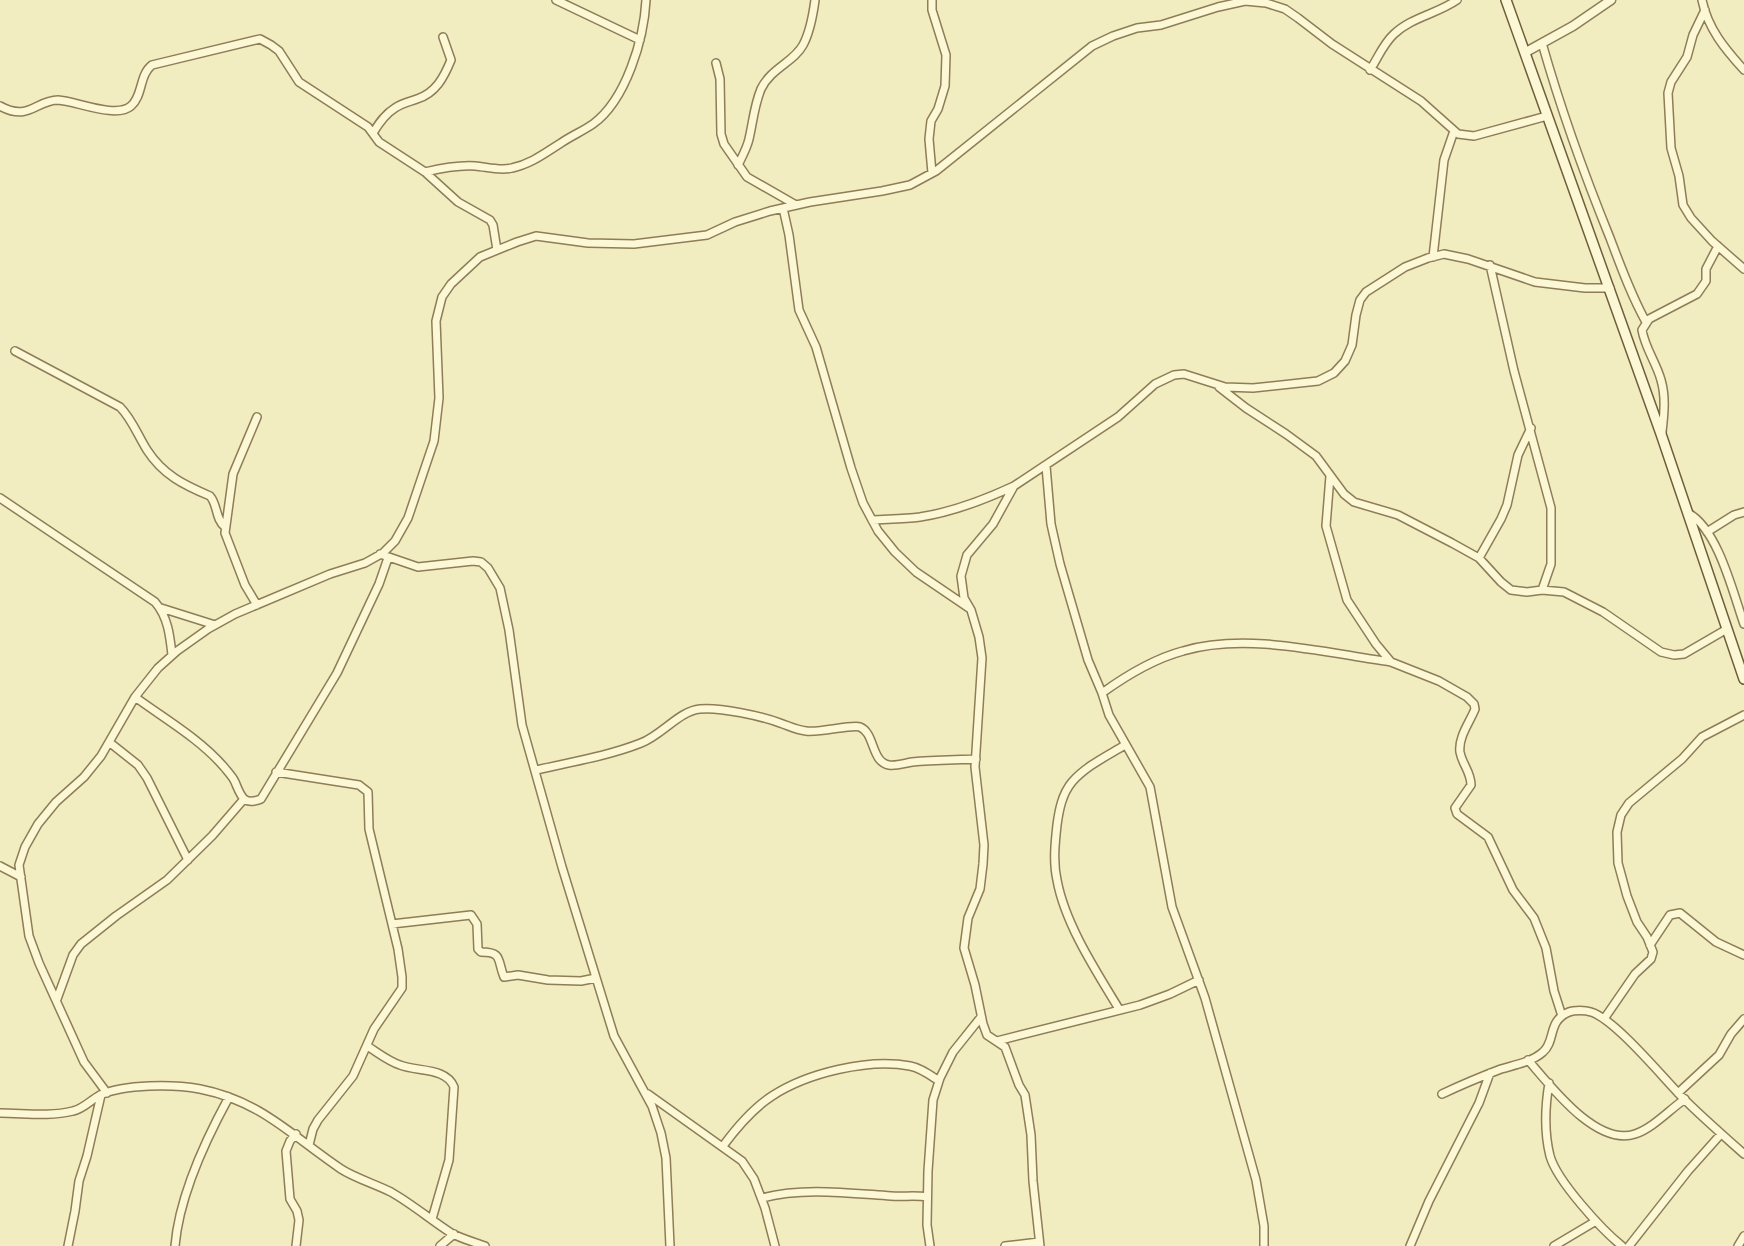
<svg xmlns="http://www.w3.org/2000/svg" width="1744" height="1246" font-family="'Source Serif 4',serif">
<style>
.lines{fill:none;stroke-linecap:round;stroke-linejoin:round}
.minor-casing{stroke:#8e7d56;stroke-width:10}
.tertiary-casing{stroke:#8e7d56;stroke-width:11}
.secondary-casing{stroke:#705e3a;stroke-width:12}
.minor{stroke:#fcf7d5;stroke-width:7}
.tertiary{stroke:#fcf7d5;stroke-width:8}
.secondary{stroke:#fcf7d5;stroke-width:9}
</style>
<rect width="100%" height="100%" fill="#f2ecc1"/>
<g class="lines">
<g class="minor-casing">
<path id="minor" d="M556 0 640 40
M932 0V10L946 55 945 86 938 109 931 121 929 139 932 173
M1702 0C1708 29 1725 49 1744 70
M1705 10 1693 35 1687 57 1671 82 1668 93 1671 148 1679 176 1683 205 1691 218 1712 241 1744 269
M1542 43C1561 110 1584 174 1610 238 1621 267 1631 295 1646 322
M716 63 720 79 721 134 724 144 747 177 796 205
M1370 70C1378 58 1383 44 1394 34 1412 17 1437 14 1457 0
M0 106C29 122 36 100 58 100 76 101 116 119 131 106 143 96 139 75 152 65L260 39 271 45 279 51 299 82 368 127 379 142 425 172 458 202 490 220 493 225 497 250
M373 133C379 123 385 114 395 108 402 103 409 102 417 99 436 93 444 77 451 60L443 37
M738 165C742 157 747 148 749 139 753 122 754 106 761 89 771 68 794 62 803 45 810 32 813 15 815 0
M425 172C442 168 458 165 475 166 487 167 500 171 512 168 531 164 545 153 561 143 571 136 583 131 593 124 626 100 644 39 646 0
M783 208 789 235 799 310 816 347 851 468 863 503 878 531 895 552 916 572 969 608
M1433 257 1444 160 1454 131
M1490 265 1514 371 1551 508V564L1542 590
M15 351 120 407C132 419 138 436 147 450 163 475 184 485 210 496 218 505 215 519 225 527
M1219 387 1246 408 1286 434 1316 456 1344 494 1354 502 1398 515 1452 543 1479 558 1501 582 1511 590 1527 592 1542 590 1564 592 1603 612 1661 652 1674 655 1684 654 1727 629
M1662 432C1664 414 1666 397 1661 380 1656 362 1645 348 1642 330L1649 319 1697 294 1706 281V269L1718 246
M1046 466 1051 524 1060 564 1088 660 1102 693 1109 715 1150 787 1172 907 1205 998 1256 1180 1264 1226V1246
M1330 476 1326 526 1347 600 1376 644 1391 662 1439 681 1467 697 1474 704 1475 709C1470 722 1458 737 1460 752 1462 764 1471 772 1471 785L1455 808 1457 814 1488 837 1513 890 1534 918 1546 948 1554 991 1562 1016
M0 498 155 602C168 617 170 636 172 655
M1688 513C1718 529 1733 593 1744 624
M872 520C888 519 904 519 920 517 953 512 984 500 1014 486
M1707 532 1734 515 1744 512
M380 554 418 567 473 561 481 562 488 568 500 588 509 630 522 725 562 867 614 1036 652 1106 661 1133 666 1158 670 1246
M1479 558 1501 519 1507 505 1518 455 1531 428
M257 605 245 585 225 533 233 474 257 417
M161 608 215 625
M1102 693C1127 675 1153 659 1183 651 1247 632 1326 653 1391 662
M135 697C165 719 200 739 224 767 228 772 233 777 235 782 241 796 243 806 261 799L337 673 379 584 388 558
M109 742 138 765 147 778 188 860
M536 770C571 762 608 756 641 743 662 735 679 711 700 709 720 707 761 716 780 723 789 726 796 730 806 731 820 733 852 724 860 727 875 733 871 762 889 765 897 766 905 763 912 762 933 760 954 760 976 759
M276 772 359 785 368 792 369 829 398 949 402 977V988L374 1029 353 1076 318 1120 313 1129 309 1145
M0 866 21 877
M392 924 471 915 477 924 478 949 481 952C503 952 497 960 504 977L518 975 548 980 581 981 596 978
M1650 945 1670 915 1680 913 1716 942 1744 955
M57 999 73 955 81 944 116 916 167 880 212 836 244 799
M1119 1009C1096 971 1065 924 1057 880 1053 862 1055 843 1057 825 1059 810 1062 794 1072 782 1086 766 1107 756 1125 745
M1604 1019 1635 974 1651 959 1653 952 1647 937 1637 922 1627 896 1618 863 1617 832 1621 815 1629 803 1682 759 1702 737 1744 715
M997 1041 1140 1005 1170 994 1199 980
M367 1046C377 1052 388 1061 400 1065 417 1072 446 1067 454 1087L449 1160 432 1219
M1528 1060C1550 1085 1596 1147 1635 1134 1653 1128 1669 1110 1685 1099
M1549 1083C1545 1107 1544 1132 1550 1156 1557 1181 1602 1230 1622 1246
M107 1093 84 1062 39 963 29 936 19 865 25 847 38 824 56 802 84 777 101 756 135 697 158 668 177 651 208 629 235 614 330 574 365 563 383 553 395 541 408 518 434 441 439 398 436 321 442 297 451 284 480 257 517 242 536 236 588 243 634 244 707 235 735 222 770 211 810 202 882 191 910 185 936 171 1092 46 1113 36 1137 28 1161 25 1218 7 1245 1 1266 3 1285 9 1298 18 1332 44 1421 101 1458 134 1474 136 1547 116
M1678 1093 1719 1055 1731 1034 1744 1019
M648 1094 742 1161 754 1179 765 1208 775 1246
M1442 1094C1461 1085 1480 1077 1501 1069 1514 1065 1532 1062 1543 1052 1556 1041 1547 1021 1569 1012 1574 1010 1585 1010 1591 1012 1615 1019 1664 1079 1684 1099 1703 1118 1724 1136 1744 1154
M0 1113C24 1113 49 1117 73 1111 83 1109 91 1100 100 1095 125 1084 173 1084 200 1089 261 1101 292 1136 341 1169 355 1178 375 1184 391 1192 412 1204 431 1220 451 1233 462 1239 474 1242 485 1246
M296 1134 290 1141 286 1151 290 1199 297 1211 299 1220 296 1246
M723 1146C737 1127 752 1109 772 1096 807 1073 869 1058 910 1066 921 1068 930 1075 939 1081
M762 1198C803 1187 848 1193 891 1196 903 1197 915 1195 927 1197
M68 1246 75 1211 79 1181 87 1156 101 1095
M175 1246C179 1198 206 1139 229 1097
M440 1246 454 1234
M930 1246 927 1225 928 1171 933 1100 940 1078 953 1052 981 1017
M1005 1246 1039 1242
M1040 1246 1033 1181 1031 1135 1025 1095 1019 1085 1005 1047 987 1035 983 1024 975 985 964 948 968 918 980 889 983 864 984 845 975 767 982 658 979 637 971 610 964 598 961 576 967 555 993 524 1014 486 1118 417 1155 384 1174 375 1184 374 1225 387 1253 388 1318 381 1334 373 1345 361 1352 345 1356 315 1360 300 1366 292 1405 267 1428 258 1444 254 1468 259 1535 282 1585 288H1610
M1410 1246 1429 1201 1479 1103 1490 1073
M1554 1246 1596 1221
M1629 1246 1688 1171 1721 1134
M1738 1246 1744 1236"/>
</g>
<g class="tertiary-casing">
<path id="tertiary" d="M1526 52 1573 26 1611 0"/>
</g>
<g class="secondary-casing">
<path id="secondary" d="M1506 0 1661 434 1744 679"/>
</g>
<use href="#minor" class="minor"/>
<use href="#tertiary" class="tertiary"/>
<use href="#secondary" class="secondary"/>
</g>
</svg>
